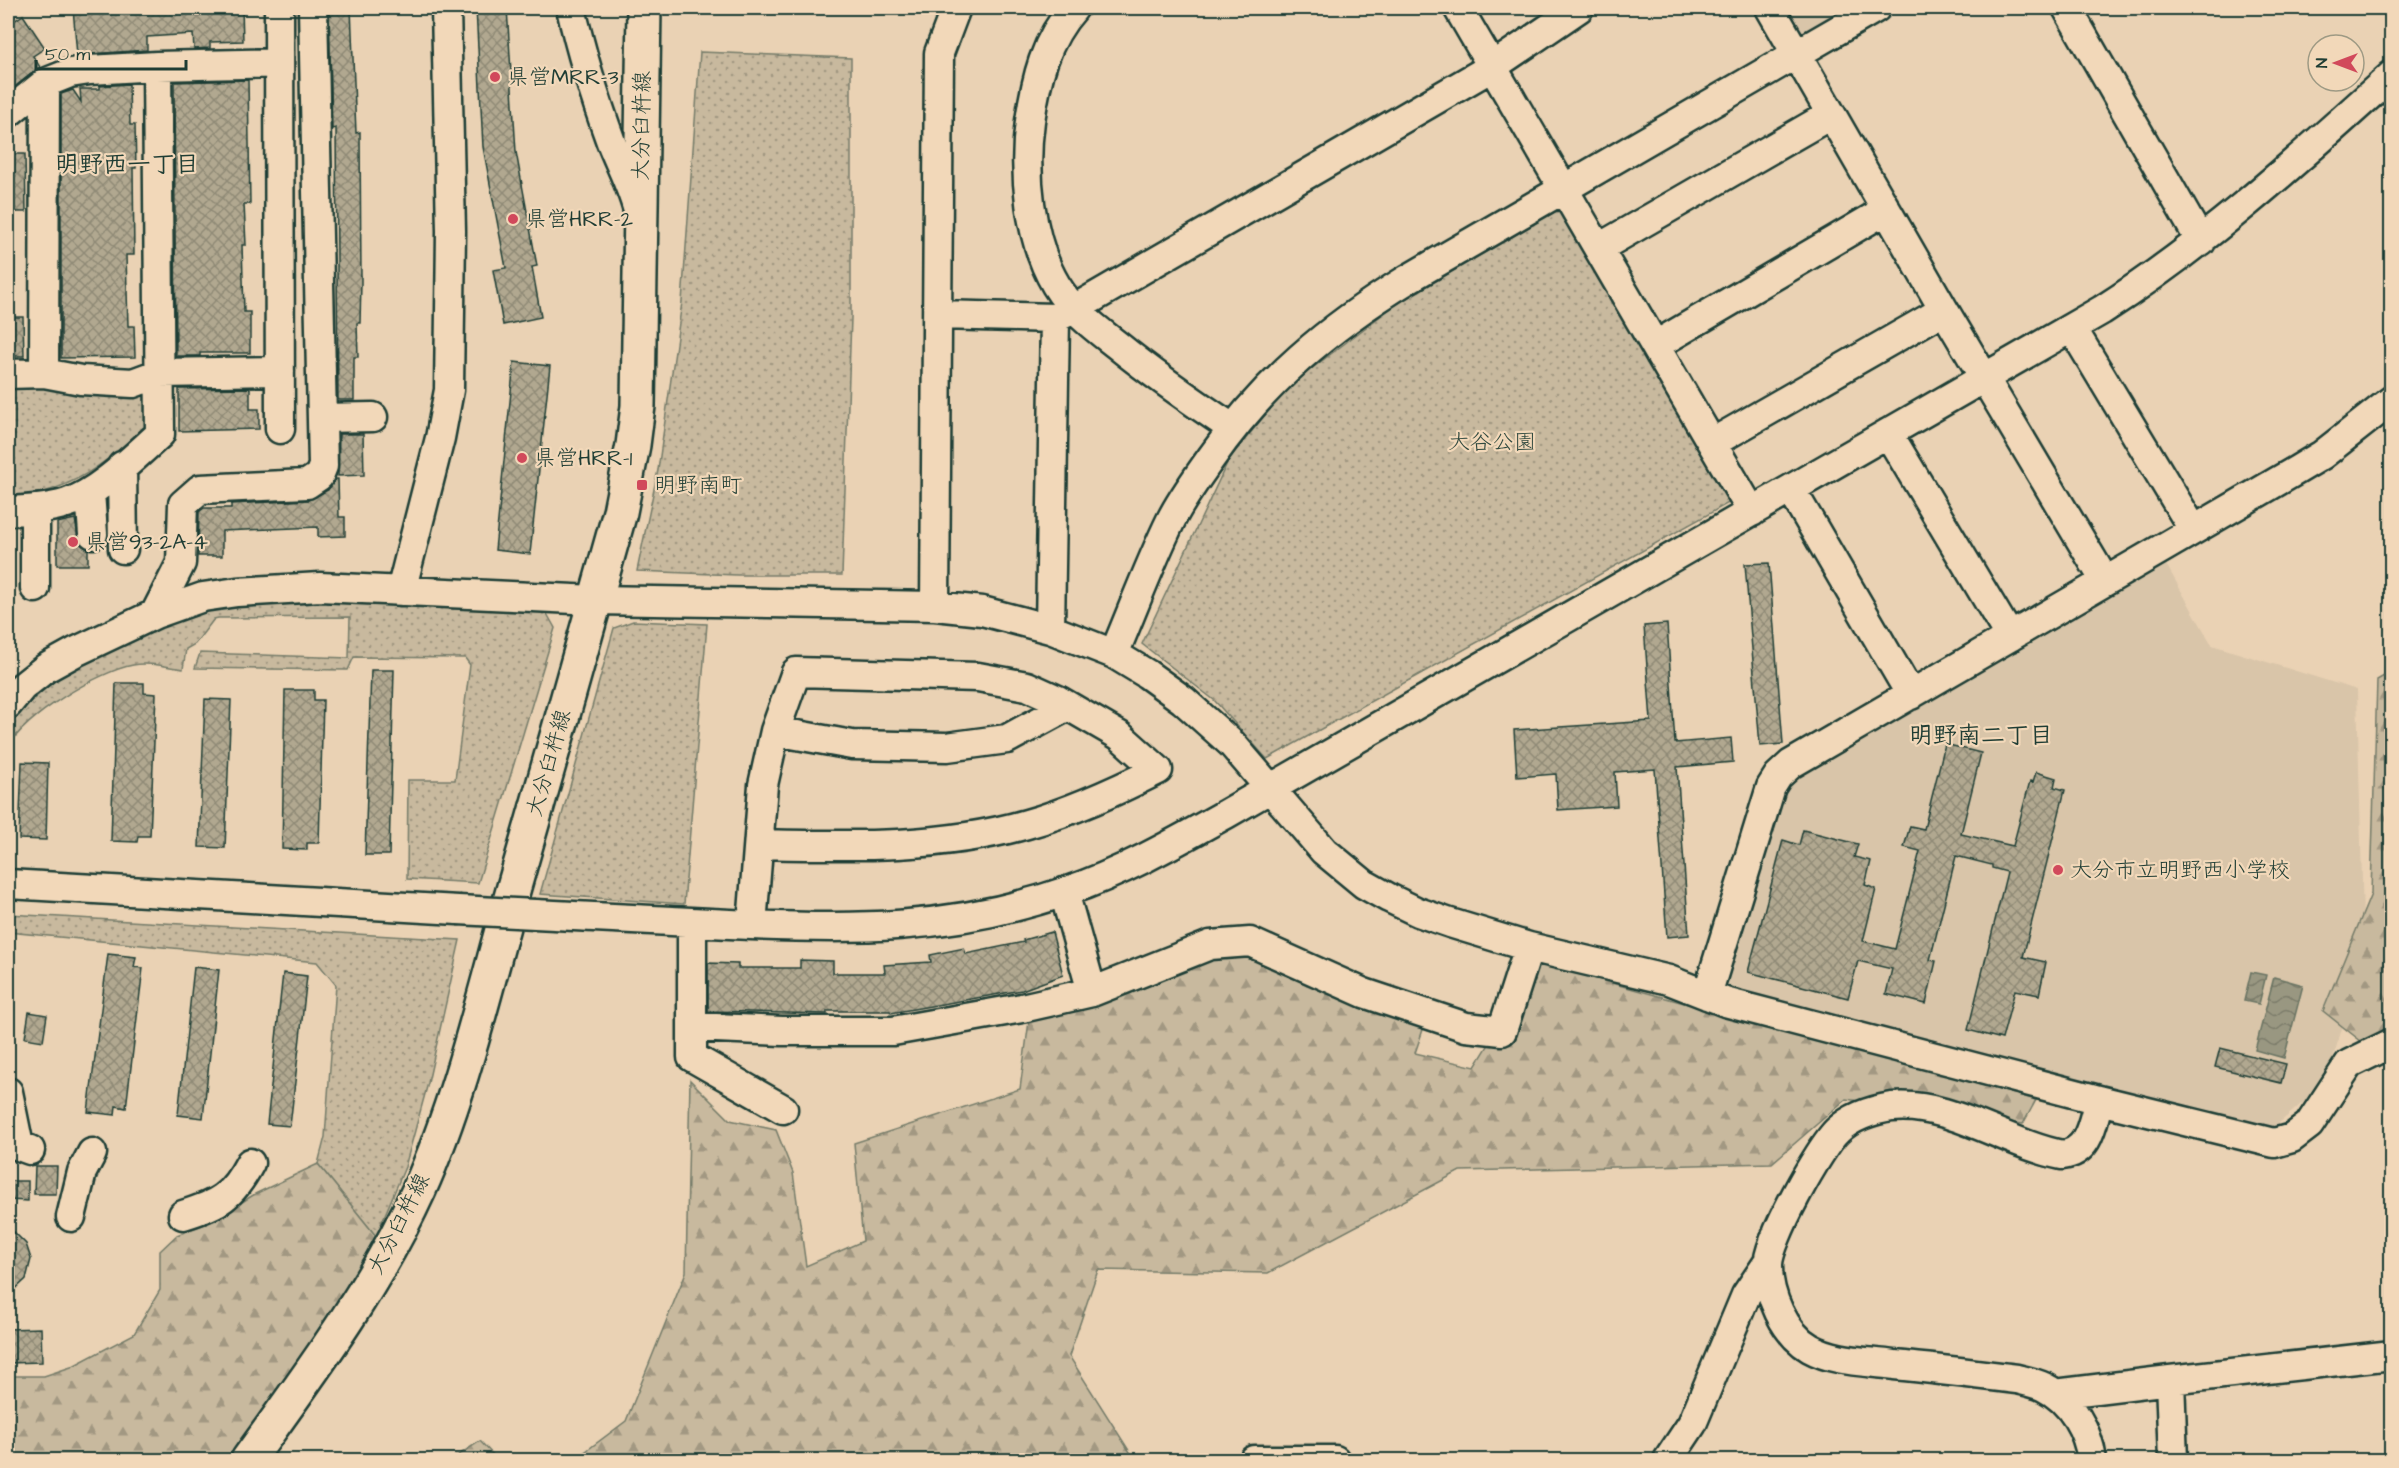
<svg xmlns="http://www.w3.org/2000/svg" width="2399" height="1468" font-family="'Architects Daughter','Klee One',sans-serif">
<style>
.built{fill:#d9c5a9}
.grass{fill:url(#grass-dots);stroke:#747b69;stroke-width:1.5}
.forest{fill:url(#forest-firs);stroke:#747b69;stroke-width:1.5}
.water{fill:url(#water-waves);stroke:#687362;stroke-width:1.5}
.building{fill:url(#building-cross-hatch);stroke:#1f3d34;stroke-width:1.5}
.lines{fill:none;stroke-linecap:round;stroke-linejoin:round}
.minor-casing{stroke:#1f3d34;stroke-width:33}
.major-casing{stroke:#1f3d34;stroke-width:38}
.minor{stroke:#f2d8b9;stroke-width:28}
.major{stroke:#f2d8b9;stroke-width:33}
.minor-bridge-casing{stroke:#1f3d34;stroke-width:33;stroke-linecap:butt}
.minor-bridge{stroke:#f2d8b9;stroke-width:28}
.poi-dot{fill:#d1495b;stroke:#f2d8b9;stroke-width:2}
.labels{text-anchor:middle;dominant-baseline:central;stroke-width:4.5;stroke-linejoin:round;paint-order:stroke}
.poi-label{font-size:22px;fill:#1f3d34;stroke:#f2d8b9;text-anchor:start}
.street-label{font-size:22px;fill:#1f3d34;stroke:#f2d8b9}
.park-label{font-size:22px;fill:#30493f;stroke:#f2d8b9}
.neighbourhood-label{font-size:24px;font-weight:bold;fill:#1f3d34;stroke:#f2d8b9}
</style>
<defs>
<pattern id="grass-dots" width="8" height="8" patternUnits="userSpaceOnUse" patternTransform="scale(1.5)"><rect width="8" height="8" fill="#c8b99e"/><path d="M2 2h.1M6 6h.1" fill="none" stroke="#a29882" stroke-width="1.8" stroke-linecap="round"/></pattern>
<pattern id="forest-firs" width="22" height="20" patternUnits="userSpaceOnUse" patternTransform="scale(1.5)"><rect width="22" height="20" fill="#c8b99e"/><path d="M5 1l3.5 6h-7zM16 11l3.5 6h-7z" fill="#a29882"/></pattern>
<pattern id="water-waves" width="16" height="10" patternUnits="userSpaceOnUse" patternTransform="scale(1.5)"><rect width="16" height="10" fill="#999781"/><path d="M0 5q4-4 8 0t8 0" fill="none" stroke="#7c7c6a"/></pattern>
<pattern id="building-cross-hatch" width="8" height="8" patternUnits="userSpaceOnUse" patternTransform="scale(1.5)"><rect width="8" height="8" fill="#b1a890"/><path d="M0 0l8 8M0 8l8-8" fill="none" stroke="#8f8a76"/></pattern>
</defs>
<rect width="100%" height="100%" fill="#ead2b4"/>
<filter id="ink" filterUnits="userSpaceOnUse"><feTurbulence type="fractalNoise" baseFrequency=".0167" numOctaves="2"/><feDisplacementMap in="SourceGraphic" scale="12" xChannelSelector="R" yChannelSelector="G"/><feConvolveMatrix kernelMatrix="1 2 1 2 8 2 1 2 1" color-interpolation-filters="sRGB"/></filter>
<g filter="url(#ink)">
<path class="built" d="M1782 8H1847L1803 32 1794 28Z
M2163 559 2212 645 2357 690 2364 959 2329 1070 2315 1092 2270 1131 1725 993 1720 982 1781 782Z"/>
<path class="grass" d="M700 52 851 58V318L842 575H737L637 571 658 470 682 302Z
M1561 208 1732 501 1267 759 1214 700 1142 644 1229 459 1289 386 1395 305Z
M8 385 146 386 154 417C107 464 75 490 8 500Z
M271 599 546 612 555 628 478 883 407 879 408 780H455L470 665 465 658 354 657 348 670 195 668 200 653 349 658 350 617 218 618 214 619 195 644 186 649 183 669C166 667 150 662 133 665 99 671 23 717 8 748V729L17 714 54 681 86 661 118 644 204 608Z
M633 621 707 624 684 904 540 894 614 628Z
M8 914 460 940 428 1083 405 1167 376 1236 318 1164 325 1137 336 985 317 962 8 932Z"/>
<path class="forest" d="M2391 672V1065L2323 1011 2371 894 2377 680Z
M1248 947 1427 1018 1415 1053 1475 1067 1539 963 2036 1100 2023 1124 1846 1099 1772 1163 1460 1171 1268 1273 1098 1270 1069 1356 1135 1460H574L626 1421 686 1272 690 1080 730 1120 776 1130 793 1173 806 1266 863 1241 854 1143 1020 1089 1029 1021Z
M318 1164 376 1236 358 1278 317 1339 226 1460H8V1376H44L71 1367 134 1334 160 1290V1251L177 1235 210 1222 255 1194Z
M480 1441 498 1460H451Z"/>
<path class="water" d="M2251 972 2266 975 2259 1004 2244 1001Z
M2274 977 2303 985 2284 1058 2255 1050Z"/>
<path class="building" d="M73 8H98L99 10 155 8H242L243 41 210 42V48L194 49 193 34 147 37V50L77 55Z
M329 8H351L356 133 360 132 361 282 360 323H357L358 357H354V400H338L336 128 332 129Z
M476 8H507L516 152 537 266 532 267 541 317 503 325 493 270 506 268 483 147Z
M23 15 45 48 33 56 40 67 8 92V25Z
M248 80 250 204H244L246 245H242L244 312H250V353H200V356H176L174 82Z
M129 84 130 125H135L136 168H133L134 255H126L128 326H134L135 357 61 358V94L73 90 81 102 80 89H100V86Z
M8 154H25L26 212H8Z
M8 317H23L24 356H8Z
M514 362 550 366 530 554 495 550Z
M250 388V409H259V429L179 431V389Z
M339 434H363L364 475 338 476Z
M335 479H338L339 517H345V536L318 537V527L222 531V556H198L199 512 204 508H231V504L308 500 328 490Z
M75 519 79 543 88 549V565H57V523Z
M1769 563 1783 744 1760 746 1745 564Z
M1667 624 1675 743 1731 738 1733 762 1677 767 1689 935 1667 937 1655 769 1615 772 1617 806 1558 810 1556 774 1517 777 1514 730 1651 721 1644 626Z
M371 670H394L389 855H365Z
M116 683H144V693L156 694 150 836H138L137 842 111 841Z
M285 690H314V700H323L319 843H307V850L282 849Z
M205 699 231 700 225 848 199 847Z
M1945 744 1981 753 1961 834 2013 846 2030 781 2033 782 2036 772 2056 778 2054 787 2065 790 2023 957 2046 962 2039 995 2015 990 2002 1039 1968 1030 2007 872 1992 868V865L1956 856 1930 960 1936 961 1926 1004 1886 994 1892 969 1858 961 1848 998 1748 972 1783 840 1799 845 1803 830 1858 844 1854 857 1871 861 1865 885 1876 889 1863 941 1895 949 1920 851 1904 847 1910 826 1924 829Z
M22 762 48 763 46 840 19 839Z
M1052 932 1063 975 1022 990 891 1013 890 1011H827V1014L708 1011V963L738 964V968H800V960L833 961V973H885L884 965 931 962 930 955 964 948 966 954 1024 942 1023 940Z
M108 954 136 957 134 967 143 968 126 1108 116 1106 115 1115 88 1112Z
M194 967 219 970 203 1118 178 1115Z
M283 973 307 976 290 1126 267 1124Z
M29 1012 47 1015 43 1041 25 1038Z
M2220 1048 2286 1064 2281 1083 2215 1067Z
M35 1166H57L56 1194H34Z
M10 1181H28V1201L9 1200Z
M8 1226 26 1244 31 1259 26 1279 8 1296Z
M41 1328 42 1362 8 1363V1329Z"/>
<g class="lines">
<g class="minor-casing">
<path id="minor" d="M279 8 280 429
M571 8C581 53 595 98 611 142 620 165 635 193 639 216
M1074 8C1045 40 1036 79 1030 121 1023 171 1029 240 1056 285 1071 310 1094 327 1117 345 1154 375 1193 402 1232 428
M1458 8 1752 512
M1770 8 1944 310 2105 581
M2067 8 2201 242
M8 113 45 83 70 73 90 70 157 66 279 63
M1599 248 1830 115
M939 315 1055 318 1074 309 1492 67 1579 8
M2072 328 2193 529
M1656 345 1886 210
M44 373 45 83
M8 374 44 373 81 380 133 383 160 373 280 371
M322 418 373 417
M1888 433 2010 637
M1712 443 1944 310
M122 466 123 549
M1791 489 1911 695
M90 492 93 534
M35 509V588
M8 511C27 510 48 509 67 503 100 492 135 456 160 434L157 66
M401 591 440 438 449 390 451 231 446 8
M935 606 939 53 956 8
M155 614 181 563 183 504 200 489 307 484 319 476 323 466 313 8
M1050 629 1055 318
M1114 654C1133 609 1150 563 1171 520 1182 498 1197 478 1211 458 1265 381 1328 328 1408 279L1876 8
M8 704 22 687 46 668 75 652 155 614 203 597 237 592 320 587 595 600 935 606 982 611 1050 629 1114 654 1147 674 1183 700 1232 744 1324 851 1364 884 1389 898 1418 912 1450 923 1529 947 1669 980 1725 1002 2099 1100 2274 1143 2292 1138 2309 1125 2349 1064 2392 1043
M775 731 852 745 947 747 1007 739 1068 706
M8 884 458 910
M535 914C600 917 665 921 730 924 849 930 952 931 1067 891 1123 872 1174 843 1226 814L2102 310C2207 243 2299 159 2392 75
M692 923V1057L783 1109
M752 925 763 785 775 731 796 672 978 677 1027 686 1058 700 1120 736 1158 770C1116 791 1073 811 1027 824 940 849 848 846 759 844
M1092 992 1210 945 1250 942 1364 993 1466 1027 1502 1031 1529 947
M1707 995 1771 787 1778 776 1791 764 2297 470 2322 455 2392 400
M694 1027 782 1031H893L1022 1008 1092 992 1064 892
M8 1092 19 1146 30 1150
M183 1215C219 1204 232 1197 250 1163
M71 1217 82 1172 92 1153
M2170 1380 2392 1355
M2055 1394 2170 1380 2173 1460
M1254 1460H1335
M1668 1460 1692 1424 1746 1295 1767 1264
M2092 1460C2088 1431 2072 1401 2044 1387 2036 1383 2025 1381 2017 1379 1976 1374 1935 1369 1894 1365 1867 1361 1835 1362 1810 1348 1784 1333 1768 1295 1768 1266 1767 1242 1820 1146 1838 1130 1853 1116 1873 1110 1892 1107 1949 1101 2006 1144 2062 1155 2090 1152 2092 1123 2099 1100"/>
</g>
<g class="major-casing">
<path id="major" d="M248 1460C310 1374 375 1287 419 1190 461 1096 484 993 512 894 548 767 585 639 620 512L633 445 638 406 644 8"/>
</g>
<use href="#minor" class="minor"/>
<use href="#major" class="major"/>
<g class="minor-bridge-casing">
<path id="minor-bridge" d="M458 910 535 914"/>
</g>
<use href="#minor-bridge" class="minor-bridge"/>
</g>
</g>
<g class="poi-dot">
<circle cx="495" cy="77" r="6"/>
<circle cx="513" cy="219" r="6"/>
<circle cx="522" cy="458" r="6"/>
<rect x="636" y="479" width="12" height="12" rx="3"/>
<circle cx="73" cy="542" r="6"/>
<circle cx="2058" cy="870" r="6"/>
</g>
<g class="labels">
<g class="poi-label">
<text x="507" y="77">県営MRR-3</text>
<text x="525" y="219">県営HRR-2</text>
<text x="534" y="458">県営HRR-1</text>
<text x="654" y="485">明野南町</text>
<text x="85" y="542">県営93-2A-4</text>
<text x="2070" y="870">大分市立明野西小学校</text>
</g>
<g class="street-label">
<text transform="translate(642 126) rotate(-89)">大分臼杵線</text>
<text transform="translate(549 763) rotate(-74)">大分臼杵線</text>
<text transform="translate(399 1224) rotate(-63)">大分臼杵線</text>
</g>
<g class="park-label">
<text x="1492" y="442">大谷公園</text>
</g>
<g class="neighbourhood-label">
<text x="127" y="165">明野西一丁目</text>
<text x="1981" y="736">明野南二丁目</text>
</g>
</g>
<rect width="2399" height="1468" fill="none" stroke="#f2d8b9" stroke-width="30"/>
<rect x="15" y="15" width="2369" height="1438" fill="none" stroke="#1f3d34" stroke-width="2" filter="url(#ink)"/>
<g transform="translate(2336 63) rotate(270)"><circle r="28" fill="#f2d8b9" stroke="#9e9a84" stroke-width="1.5"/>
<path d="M0-4.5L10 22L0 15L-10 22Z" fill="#d1495b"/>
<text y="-9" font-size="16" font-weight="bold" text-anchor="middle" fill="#1f3d34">N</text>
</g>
<path d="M36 60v9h150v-9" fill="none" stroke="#1f3d34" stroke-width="3"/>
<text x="45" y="60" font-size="18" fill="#1f3d34" stroke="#f2d8b9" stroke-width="4.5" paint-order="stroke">50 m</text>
</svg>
